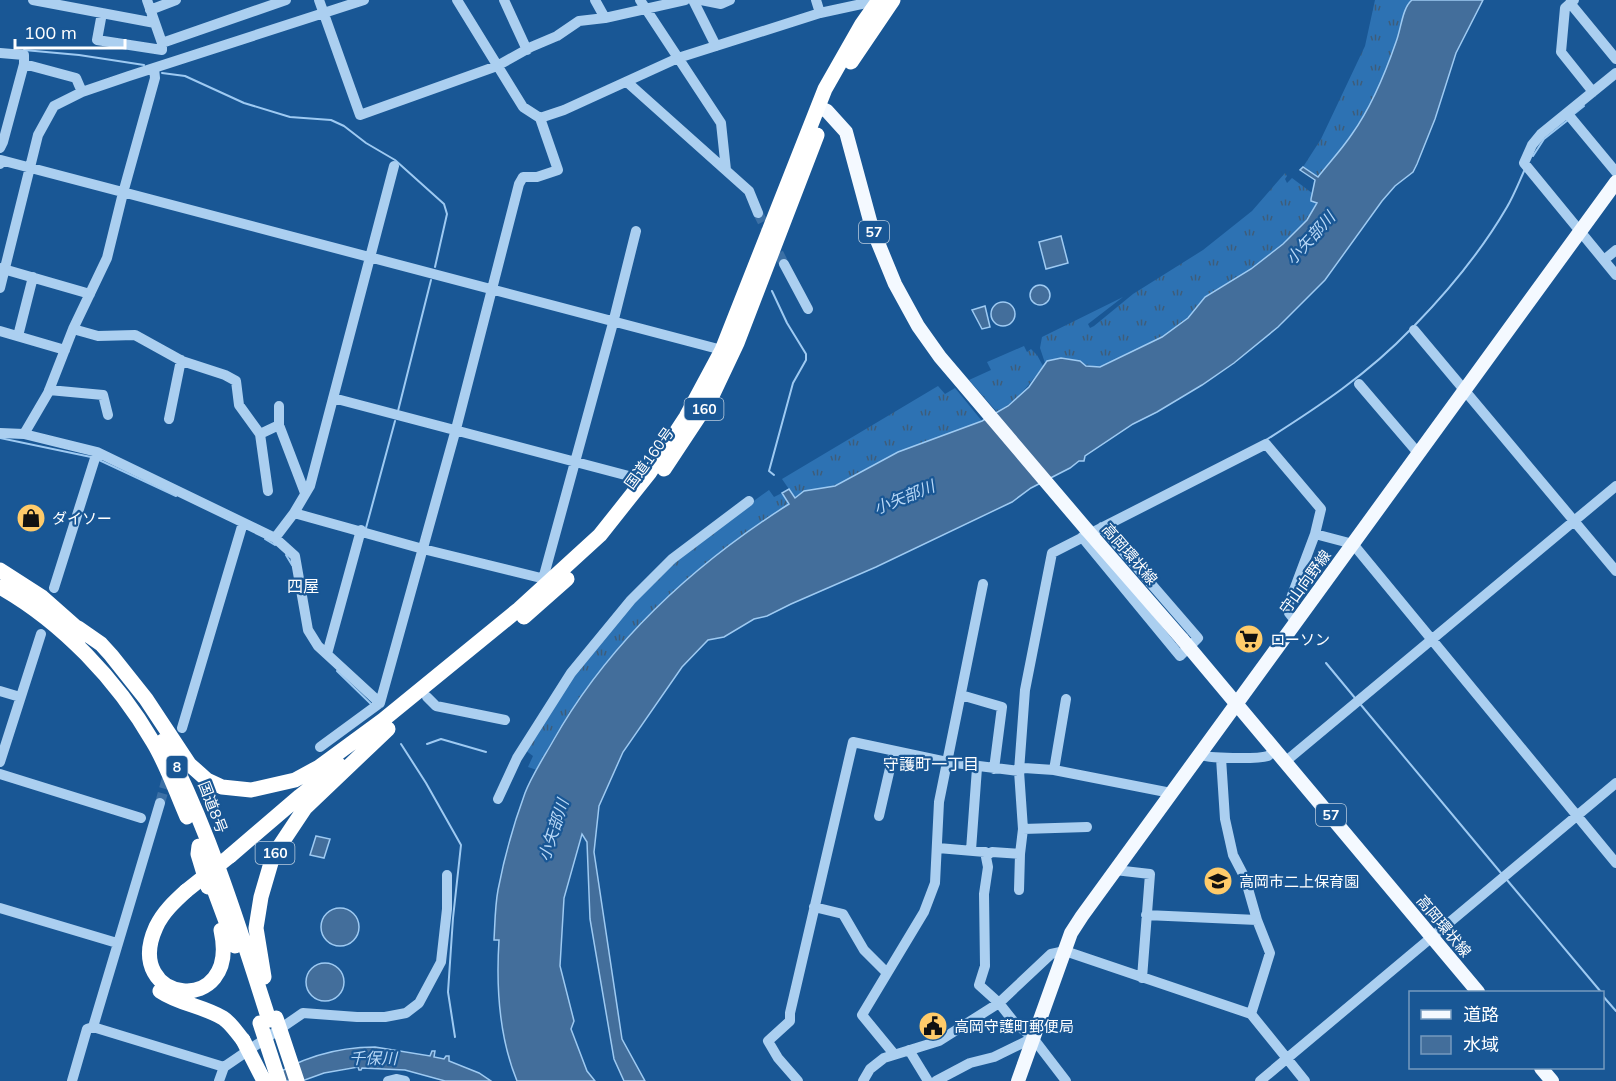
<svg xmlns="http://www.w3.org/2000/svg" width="1616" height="1081" font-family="Mulish,'Noto Sans JP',sans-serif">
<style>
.grass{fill:url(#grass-tufts)}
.water{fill:#436e9b;stroke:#9ecaf2;stroke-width:1.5}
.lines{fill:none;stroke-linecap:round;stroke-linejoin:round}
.stream{stroke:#9ecaf2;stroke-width:2}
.minor-tunnel{stroke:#3c70a5;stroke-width:10;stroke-dasharray:10 5;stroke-linecap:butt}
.minor{stroke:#abcff0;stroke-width:10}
.major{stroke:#f4f9ff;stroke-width:14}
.highway{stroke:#fff;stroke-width:15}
.major-bridge{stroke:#f4f9ff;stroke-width:14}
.highway-bridge{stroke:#fff;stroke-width:15}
.labels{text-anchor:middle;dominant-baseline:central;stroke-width:4.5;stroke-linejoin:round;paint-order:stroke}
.shield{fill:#195795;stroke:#bacddf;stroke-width:1.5}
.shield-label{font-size:14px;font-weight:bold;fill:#fff}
.street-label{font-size:15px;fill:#fff;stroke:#195795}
.poi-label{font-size:15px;fill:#fff;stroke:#195795;text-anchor:start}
.water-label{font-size:16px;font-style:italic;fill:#b8d8f7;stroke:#195795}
.neighbourhood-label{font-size:16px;fill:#fff;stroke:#195795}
</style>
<defs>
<pattern id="grass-tufts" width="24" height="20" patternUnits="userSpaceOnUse" patternTransform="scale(1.5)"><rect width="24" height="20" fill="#2d72b3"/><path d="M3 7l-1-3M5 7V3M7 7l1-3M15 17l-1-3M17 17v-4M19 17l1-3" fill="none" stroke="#3e5d7a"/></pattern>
</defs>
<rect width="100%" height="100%" fill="#195795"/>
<path class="grass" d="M1375 0H1412C1404 7 1399 35 1395 47 1384 77 1371 108 1352 134 1341 149 1329 163 1317 178L1303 167 1321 139 1365 46Z
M1285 173 1287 176 1285 179 1287 183 1292 178 1312 193 1311 199 1317 202 1307 220 1283 244 1251 269 1205 297 1188 318 1162 337 1100 367 1086 365 1080 361H1048L1045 363 1040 348 1042 337 1123 297 1088 324 1090 328 1094 326 1133 294 1203 250 1252 211Z
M1024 346 1027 352 1031 349 1037 355 1043 366C1028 386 1019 399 997 412L969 380 991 370 987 362Z
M938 386 945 394 955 388 982 421 898 452 835 486 805 491 795 498 782 479Z
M769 490 774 497 782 493 789 504C684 570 592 657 537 770L528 767 533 756 525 750 564 687 619 618 669 567 700 540Z"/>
<path class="water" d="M1412 0H1483L1456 53 1435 119 1417 164 1413 172 1395 186 1382 201 1325 280 1278 327 1234 363 1202 385 1157 412 1133 424 1085 456 1084 461H1079L1070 468 1031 488 1012 502 876 567 791 604 767 616 754 619 724 637 708 640 682 667 623 752 599 806 594 852 622 1039 645 1081H624L614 1059 590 919 587 842 582 834 564 898 560 966 574 1021 571 1029 587 1071 595 1081H517C499 1037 496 987 499 940H494C495 923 495 906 498 890 504 858 514 823 525 793 532 775 544 757 553 741 609 642 693 565 789 504L782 493 789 489 795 498 804 491 835 486 898 452 982 421 1008 406 1029 387 1047 361 1061 358 1080 361 1086 366 1100 367 1162 337 1188 318 1205 297 1251 269 1283 244 1307 220 1317 203 1311 201V199L1315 180 1300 170 1303 167 1318 177C1329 163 1342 149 1352 134 1372 106 1385 74 1396 42 1401 30 1402 8 1412 0Z
M1061 236 1068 263 1046 269 1039 242Z
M1030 295a10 10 0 1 1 20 0a10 10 0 1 1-20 0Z
M991 314a12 12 0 1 1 24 0a12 12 0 1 1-24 0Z
M985 306 990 327 982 329 972 310Z
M316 836 330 839 324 858 310 855Z
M321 927a19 19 0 1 1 38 0a19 19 0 1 1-38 0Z
M306 982a19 19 0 1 1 38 0a19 19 0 1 1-38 0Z
M375 1047 430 1056 432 1051H435L434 1057 444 1059 446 1056H449V1061L479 1073 491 1081H445L405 1070 362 1068 361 1070H359L358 1067 324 1073 302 1081H265C299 1058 334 1047 375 1047Z"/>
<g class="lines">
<path class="stream" d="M24 50 79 55 144 65
M162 73 185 76 244 103 290 117 331 120 344 126 366 143 395 160 444 204 447 214 435 267
M1574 114 1584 106
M1533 156 1544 139 1568 120
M772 291 787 323 806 354V360L793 383 769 471 774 475
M1415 325C1450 289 1482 250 1507 207 1514 195 1519 182 1525 169
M398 411 431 280
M0 438 91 457
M1266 440C1318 407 1368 374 1411 329
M99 460 176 496
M366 528 395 421
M265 539 275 545
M286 555 292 565
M1326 663 1355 698
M337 671 372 705
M1361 705 1501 873
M401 744 426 783 461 845 453 918 448 992 455 1037
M427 744 441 739 486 752
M1507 880 1601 992
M1602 995 1616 1011"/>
<path class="minor-tunnel" d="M758 213 784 264
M160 803 169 771"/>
<path class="minor" d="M33 0 155 23
M147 0 162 43V50
M319 0 360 115 497 66 531 47 557 36 579 21 605 18 685 0
M504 0 527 50
M595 0 605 18
M640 0 721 123 726 170
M693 0 716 46
M701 0 721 4 730 0
M816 0 820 13
M1574 0 1565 8 1561 52 1593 92
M1570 3 1616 59
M150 10 176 0
M102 13 97 40 162 50
M162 43 286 0
M0 53 24 55V64
M1616 73 1541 134 1532 145 1524 163 1616 275
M627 82 749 191 758 213
M1567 113 1616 172
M540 118 564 110 678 58 820 13 866 3
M0 148 3 142 24 64 76 78 82 92
M0 164 1 160 722 350
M1604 260 1616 250
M784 264 808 309
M0 268 90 294
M0 288 38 135 54 106 82 92 129 76 364 0
M73 329 98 336 135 335 182 361 225 375 236 381 239 405 260 434 279 425
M1414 330 1616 571
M0 331 65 350
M18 336 33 277
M1359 384 1418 453
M49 390 103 395 108 415
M333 398 644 480
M279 406V425L305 493
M169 419 181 360
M0 433 24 434 97 452 275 538 295 556 308 630 318 646 380 703
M24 434 48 393 73 329 107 258 123 193 155 78 154 68
M260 434 268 491
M294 513 423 549 549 580
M1315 534 1353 544 1616 863
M1082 537 1180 656 1198 638 1102 527
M275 538 294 513 310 486 394 166
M543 579 613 323 636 231
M54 588 97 452
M327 654 361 530
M0 691 20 697
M961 695 1002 707 994 769
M427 697 436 706 505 720
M182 728 243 523
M320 747 380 703 456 429 519 184 523 177H537L558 170 540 118 523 107 457 0
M1198 754C1208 759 1258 759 1268 756 1269 755 1275 750 1276 749
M1221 758 1225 819 1233 855 1245 878 1257 920 1270 953 1251 1014
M1286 761 1616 486
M0 762 41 634
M1054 770 1066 699
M0 774 141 818
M498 799 517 758 571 673 631 600 672 559 749 501
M879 816 894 751
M1023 829 1087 827
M938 848 985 852 988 867 984 894 985 966 979 985 999 1003 1014 1022 1033 1038 1066 1081
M971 850 977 768
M987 855 992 852 1020 854
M1115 870 1150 874 1142 978
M1019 890 1020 854 1023 829 1019 771 1025 690 1052 553 1266 444 1321 509 1315 534 1288 606 1289 613 1296 622
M814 907 843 914 864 950 887 973
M0 908 117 943
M1146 915 1257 920
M93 1027 224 1067
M909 1050 928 1081
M894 1054 862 1015 924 912 935 883 939 802 983 584
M72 1081 87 1029 93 1027 160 803
M219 1081 224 1067 303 1013 357 1017H385L406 1013 419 1003 441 962 447 909V875
M388 1081 396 1079 405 1081
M798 1081 778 1058 768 1041 790 1021V1013L853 742 947 762 1019 771 1024 768 1054 770 1171 793
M863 1081 870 1069 884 1058 939 1041 999 1003 1051 954 1065 951 1251 1014 1305 1081
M936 1081 970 1063 994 1057 1033 1038
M1260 1081 1616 783"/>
<path class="major" d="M818 107 827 111 846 132 872 228 895 284 918 326 940 357 1087 530
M1182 639 1478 992
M1541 1068 1552 1081
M1018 1081 1071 933 1082 916 1616 182"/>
<path class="highway" d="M851 62 893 0
M664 469 711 398 737 343 817 135
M0 570 42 597 85 635
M0 587C62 622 117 680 153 742 167 765 176 792 187 817
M524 617 567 579
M78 628 101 644 111 655 146 699 189 764 207 780 222 787 251 790 295 780 319 767 383 720 519 609 600 535 650 472 686 417 722 350 825 89 862 24 879 0
M163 741C209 829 239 926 269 1020
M199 846 198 854 208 887
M230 856 300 796 339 765
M212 884 235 946
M186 891C175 901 163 912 156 927 121 1004 241 1019 221 930
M264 977 256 928 261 897 273 856 305 808 388 729
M160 991C179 1004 203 1006 223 1018 231 1023 237 1033 243 1040"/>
<path class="major-bridge" d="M1087 530 1182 639"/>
<path class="highway-bridge" d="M186 891 230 856
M276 1018 297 1081
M260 1023 279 1081
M243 1040 264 1081"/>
</g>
<defs>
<g id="shop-disc" transform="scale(1.5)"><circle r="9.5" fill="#ffcb6a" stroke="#195795"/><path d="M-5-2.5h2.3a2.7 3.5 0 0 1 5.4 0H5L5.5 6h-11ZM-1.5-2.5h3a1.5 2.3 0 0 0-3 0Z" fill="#111"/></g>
<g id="supermarket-disc" transform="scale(1.5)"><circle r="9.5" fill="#ffcb6a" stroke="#195795"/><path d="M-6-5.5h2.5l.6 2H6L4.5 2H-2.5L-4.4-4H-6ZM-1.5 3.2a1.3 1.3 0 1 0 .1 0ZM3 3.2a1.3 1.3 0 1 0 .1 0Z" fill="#111"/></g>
<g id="school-disc" transform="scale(1.5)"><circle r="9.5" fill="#ffcb6a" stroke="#195795"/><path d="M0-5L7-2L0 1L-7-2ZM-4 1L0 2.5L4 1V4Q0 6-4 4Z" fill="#111"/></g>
<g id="civic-disc" transform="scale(1.5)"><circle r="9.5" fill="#ffcb6a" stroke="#195795"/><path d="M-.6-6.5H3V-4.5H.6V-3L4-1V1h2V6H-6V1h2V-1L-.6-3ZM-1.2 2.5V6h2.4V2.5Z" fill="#111"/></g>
</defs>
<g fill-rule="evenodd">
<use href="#shop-disc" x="31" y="518"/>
<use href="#supermarket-disc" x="1249" y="639"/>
<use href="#school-disc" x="1218" y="881"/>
<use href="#civic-disc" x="933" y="1026"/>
</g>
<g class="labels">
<g class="shield">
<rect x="859" y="221" width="30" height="22" rx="4.5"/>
<rect x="684.5" y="398" width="39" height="22" rx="4.5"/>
<rect x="166.5" y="756" width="21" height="22" rx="4.5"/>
<rect x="1316" y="804" width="30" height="22" rx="4.5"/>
<rect x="255.5" y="842" width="39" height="22" rx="4.5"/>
</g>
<g class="shield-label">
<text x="874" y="232">57</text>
<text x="704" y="409">160</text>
<text x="177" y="767">8</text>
<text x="1331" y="815">57</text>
<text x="275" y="853">160</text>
</g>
<g class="street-label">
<text transform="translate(649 458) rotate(-54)">国道160号</text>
<text transform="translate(1130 554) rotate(49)">高岡環状線</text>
<text transform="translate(1305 582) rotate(-54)">守山向野線</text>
<text transform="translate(213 807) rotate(69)">国道8号</text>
<text transform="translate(1444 926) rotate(50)">高岡環状線</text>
</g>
<g class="poi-label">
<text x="52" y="518">ダイソー</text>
<text x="1270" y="639">ローソン</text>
<text x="1239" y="881">高岡市二上保育園</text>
<text x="954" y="1026">高岡守護町郵便局</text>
</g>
<g class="water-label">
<text transform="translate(1310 238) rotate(-48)">小矢部川</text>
<text transform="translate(904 497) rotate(-22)">小矢部川</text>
<text transform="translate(553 830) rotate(-72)">小矢部川</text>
<text x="373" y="1058">千保川</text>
</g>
<g class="neighbourhood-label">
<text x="303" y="586">四屋</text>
<text x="931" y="764">守護町一丁目</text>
</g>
</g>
<rect x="1409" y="991" width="195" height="78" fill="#195795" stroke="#759abf" stroke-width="1.5"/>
<rect x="1421" y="1010" width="30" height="9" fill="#f4f9ff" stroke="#759abf" stroke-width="1.5"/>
<text x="1463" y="1021" font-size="18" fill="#ffffff">道路</text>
<rect x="1421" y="1036" width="30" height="18" fill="#436e9b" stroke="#759abf" stroke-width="1.5"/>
<text x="1463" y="1051" font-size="18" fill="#ffffff">水域</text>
<path d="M15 39v9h110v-9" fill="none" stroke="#ffffff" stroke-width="3"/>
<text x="24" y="39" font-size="18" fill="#ffffff" stroke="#195795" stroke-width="4.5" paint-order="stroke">100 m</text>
</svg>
